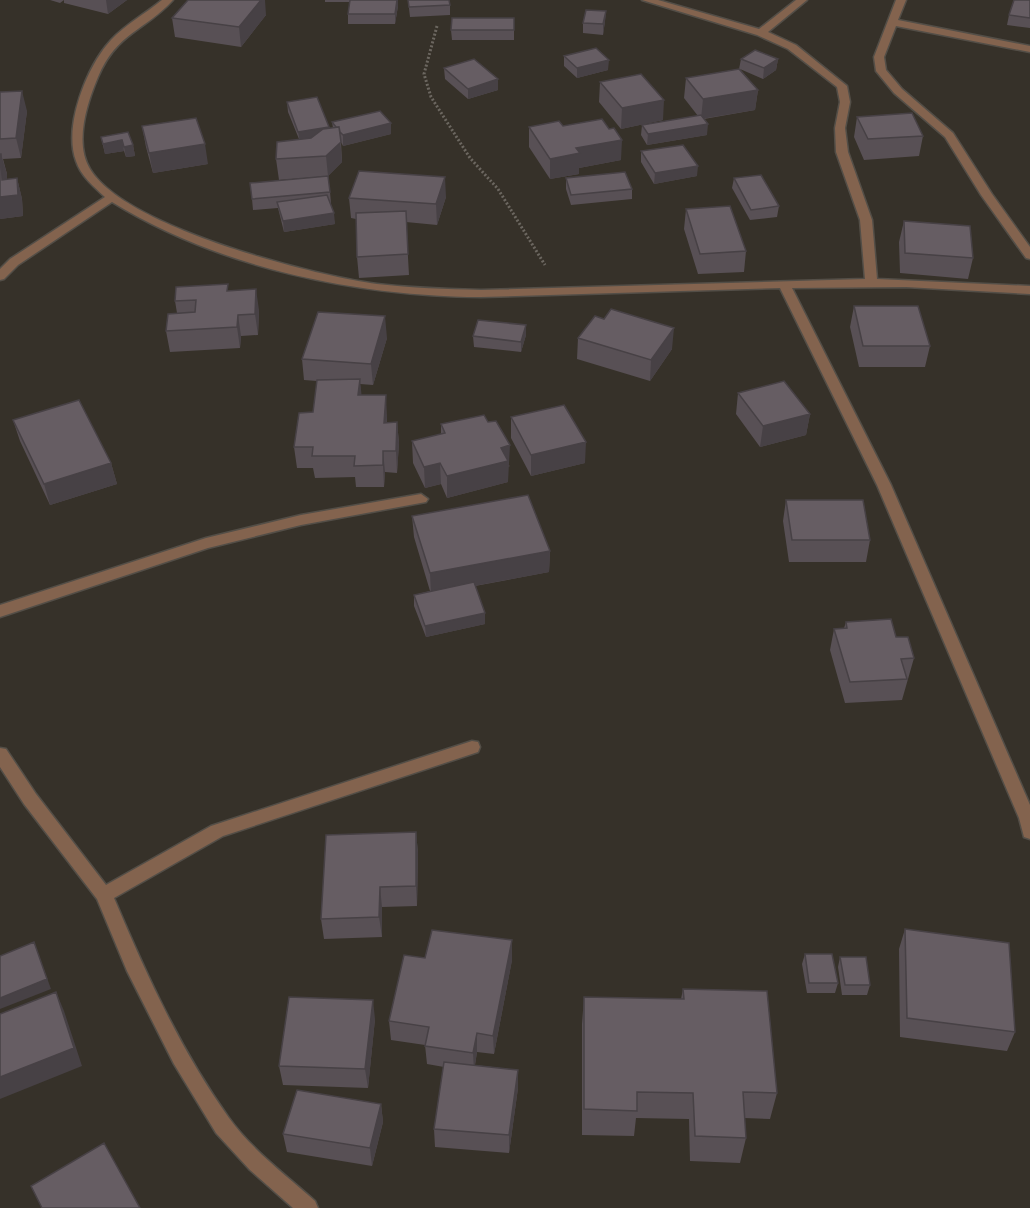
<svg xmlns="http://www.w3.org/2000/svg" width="1030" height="1208" font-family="'Open Sans',sans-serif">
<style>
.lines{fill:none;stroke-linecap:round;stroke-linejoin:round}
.minor-casing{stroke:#534e47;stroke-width:3}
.path{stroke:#6c6760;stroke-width:3;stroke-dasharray:2 2;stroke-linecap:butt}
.minor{fill:#83634e;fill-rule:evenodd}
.wall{fill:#585055}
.shaded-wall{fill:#474145}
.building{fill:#665d63;stroke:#474145;stroke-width:1.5}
</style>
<rect width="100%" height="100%" fill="#363129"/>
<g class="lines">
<g class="minor-casing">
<path id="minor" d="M162 0H173C145 31 117 32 98 77 87 103 74 143 90 169 125 227 311 275 377 284 412 288 446 289 481 290L865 279 860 220 836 152 835 128 840 102 837 87 788 49 757 35 642 0H658L759 29 796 0H807L768 32 796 45 847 86 850 102 845 128 848 152 872 220 877 279 1030 286V294L906 287 792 288 891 485 1030 805V839L1024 837 1019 818 877 485 780 288 481 297C357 296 219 268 112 202L18 265 4 279 0 280V269L10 259 105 197C93 186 81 176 76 161 63 126 87 66 111 40 126 24 145 14 162 0Z
M896 0H906L898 20 1030 46V52L896 26 884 57 886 70 902 89 953 133 992 194 1030 247V259L1026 258 981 195 945 137 894 93 876 71 874 57Z
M421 494 428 499 426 502 301 525 208 548 0 617V605L206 538 301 515Z
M472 741 478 742 480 747 478 752 223 836 114 898C146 974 181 1051 229 1118 252 1150 286 1175 315 1201L318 1208H293L250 1170 216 1133 174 1064 127 971 97 899 24 804 0 767V748L6 749 36 794 106 885 211 826Z"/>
</g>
<path class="path" d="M437 26 424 74 431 97 470 158 498 189 545 265"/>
<use href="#minor" class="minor"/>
</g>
<path class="wall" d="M50 0H127L108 14 64 3V0L60 3Z
M325 0H398V6L395 24H348V14L350 2H325Z
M408 0 450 5V15L410 17Z
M1030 0V28L1007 25 1009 15Z
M606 11 605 21 603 35 583 33V23Z
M266 15 241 47 175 37 172 18Z
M514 18V40H452L451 30Z
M564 56 608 70 577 78 564 66Z
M741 59H778L776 70 763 79 740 69 758 90 755 110 704 119 707 135 647 145 641 135 642 125 698 116 684 98 686 78 739 69Z
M444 68 498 79V90L468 99 445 79Z
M600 82 663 120 621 129 599 102Z
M0 92 27 111 21 158 3 159 7 174V179L17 178 22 199 23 216 0 219Z
M287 102 330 128H333L332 122 391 123V134L343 146 341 142 342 162 328 176 279 180 276 159 299 139 288 112Z
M857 117 923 136 919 156 864 160 854 137Z
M142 126 208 164 153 173 146 147Z
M563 126 621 160 579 168V174L550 179 529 147V127Z
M101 137 133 145 135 156 126 157 124 151 105 154Z
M641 151 697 176 654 184 641 162Z
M566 178 632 189V199L571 205 566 189Z
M734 178 779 206 777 217 750 220 732 188Z
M330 192 331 203H330L335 224 284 232 278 208 253 210 252 199Z
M446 197 437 225 406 222 409 275 359 278 357 257 356 219 351 218 349 198Z
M686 209 746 251 744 272 698 274 684 229Z
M904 221 973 258 968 279 900 273 899 242Z
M229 291 259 310 258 335 241 336 240 348 170 352 166 331 177 313 175 301Z
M854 306 930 346 925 367H859L850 327Z
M526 335 521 352 474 347 473 336Z
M387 338 373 385 360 384 361 395 387 416V423L397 422 399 443 397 473 385 472 384 487H356L355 477 315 478 313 468H297L294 447 313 412 317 381 304 380 302 359Z
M578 338 672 349 650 381 577 359Z
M738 393 810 414 806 435 760 447 736 414Z
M511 417 585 463 531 476 511 438Z
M13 420 111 463 117 484 50 505 20 441Z
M441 424 510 466 508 467V482L447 498 441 484 425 488 413 463 412 441 441 434Z
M786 500 870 540 866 562H789L783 521Z
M412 516 550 551 549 572 475 586 485 624 426 637 414 606V595L430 591 414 537Z
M846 622 896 637 914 658 902 700 845 703 830 650 834 629 844 628Z
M416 832 418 853 417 906 382 907V937L324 939 321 919Z
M905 929 1015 1032 1007 1051 900 1037 899 949Z
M512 940V960L494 1054 477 1052 475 1065 518 1070V1088L509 1153 435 1147 434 1129 444 1067 427 1064 425 1045 391 1040 389 1021 425 958Z
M805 954 838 983 835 993H807L802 964Z
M840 957 870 985 867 995H842L838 967Z
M683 989 777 1093 770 1119 744 1118 746 1138 740 1163 690 1161 689 1119 636 1118 634 1136 582 1135V1024L584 997 681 999Z
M375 1019 368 1088 283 1085 279 1066Z
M381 1104 383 1122 372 1166 287 1152 283 1134Z"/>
<path class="shaded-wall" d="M106 0H127L108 14Z
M261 0H265L266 15 241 47 239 27Z
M397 0H398V6L395 24V14Z
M606 11 605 21 603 35V24Z
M778 59 776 70 763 79 764 68Z
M609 60 608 70 577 78V68Z
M498 79V90L468 99V89Z
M758 90 755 110 701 119 703 99Z
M22 91 27 111 21 158 16 138Z
M664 100 663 120 621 129 622 108Z
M391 123V134L343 146V135Z
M708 124 707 135 647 145 648 134Z
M329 127 330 137 300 142 298 132Z
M339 127 342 162 328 176 326 156Z
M122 140 124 151 105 154 103 144Z
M622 140 621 160 579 168V174L550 179V159L576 148Z
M205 144 208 164 153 173 149 153Z
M133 145 135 156 126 157 124 147Z
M1 154 7 174V197L17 178 22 199 23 216 0 219V197L2 180Z
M698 166 697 176 654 184 655 173Z
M445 177 446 197 437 225 436 204Z
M334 213 335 224 284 232 283 221Z
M256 289 259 310 258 335 255 314Z
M238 315 241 336 240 348 237 327Z
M385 316 387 338 373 385 371 364Z
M526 325V335L521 352V342Z
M674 328 672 349 650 381 651 360Z
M360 379 362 400 358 395Z
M386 395 387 416 386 444 384 423Z
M810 414 806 435 760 447 763 426Z
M397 422 399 443 397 473 396 451Z
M586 442 585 463 531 476V455Z
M510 445 508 482 447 498V476L501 448Z
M383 451 385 472 384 487 383 465Z
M111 463 117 484 50 505 44 484Z
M440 463 441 484 425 488 424 467Z
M550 551 549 572 431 594 430 573Z
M485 613V624L426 637 425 626Z
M416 832 418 853 417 906 416 886Z
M380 887 382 907V937L379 917Z
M512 940V960L494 1054 493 1036Z
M34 942 51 989 0 1009V998Z
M56 992 64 1011 82 1066 0 1099V1077Z
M373 1000 375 1019 368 1088 365 1069Z
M477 1033V1052L474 1071 473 1053Z
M518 1070V1088L509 1153V1135Z
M381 1104 383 1122 372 1166 370 1148Z"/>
<path class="building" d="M188 0H261L239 27 172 18Z
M350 0H397L395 14H348Z
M408 0H449L450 5 409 7Z
M1014 0H1030V18L1009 15Z
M586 10 606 11 603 24 583 23Z
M452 18H514V30H451Z
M596 48 609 60 577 68 564 56Z
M755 50 778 59 764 68 741 59Z
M474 59 498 79 468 89 444 68Z
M739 69 758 90 703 99 686 78Z
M641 74 664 100 622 108 600 82Z
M22 91 16 138 0 139V92Z
M317 97 329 127 298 132 287 102Z
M380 111 391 123 343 135 340 132 339 127H336L332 122Z
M912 113 923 136 868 139 857 117Z
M701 115 708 124 648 134 642 125Z
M196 118 205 144 149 153 142 126Z
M602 119 609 129 614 128 622 140 576 148 580 153 550 159 529 127 559 121 563 126Z
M339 127 341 142 326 156 276 159 277 142 311 138 323 129Z
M128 132 133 145 124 147 122 140 103 144 101 137Z
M683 145 698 166 655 173 641 151Z
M0 154H1L2 180 17 178 18 195 0 197Z
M359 171 445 177 436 204 349 198Z
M625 172 632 189 571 195 566 178Z
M761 175 779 206 751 210 734 178Z
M328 176 330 192 252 199 250 183Z
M327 195 334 213 283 221 277 202Z
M730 206 746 251 700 254 686 209Z
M406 211 408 254 357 257 356 213Z
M904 221 970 226 973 258 905 253Z
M228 284 227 291 256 289 255 314 238 315 237 327 166 331 168 314 195 312 196 300 175 301 176 287Z
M854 306H918L930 346H863Z
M611 309 674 328 651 360 578 338 595 316 604 319Z
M318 312 385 316 371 364 302 359Z
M478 320 526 325 521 342 473 336Z
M360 379 358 395H386L384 423 397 422 396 451H383V465L354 466 355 456H312L313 447H294L299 413 313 412 317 380Z
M784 381 810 414 763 426 738 393Z
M79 400 111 463 44 484 13 420Z
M564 405 586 442 531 455 511 417Z
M484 415 488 422 496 421 510 445 501 448 508 461 447 476 440 463 424 467 412 441 445 433 441 424Z
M528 495 550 551 430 573 412 516Z
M786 500H863L870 540H792Z
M474 582 485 613 425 626 414 595Z
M891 619 896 637H908L914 658 901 659 907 679 850 682 834 629 847 628 846 622Z
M416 832V886L380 887 379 917 321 919 326 835Z
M905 929 1009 943 1015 1032 907 1018Z
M432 930 512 940 493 1036 477 1033 473 1053 425 1046 429 1027 389 1021 404 955 425 958Z
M34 942 47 979 0 998V956Z
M805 954H832L838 983H809Z
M840 957H866L870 985H845Z
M683 989 767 991 777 1093 743 1092 746 1138 695 1136 693 1093 637 1092V1111L584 1109V997L684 999Z
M56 992 74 1048 0 1077V1014Z
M289 997 373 1000 365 1069 279 1066Z
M444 1062 518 1070 509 1135 434 1129Z
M297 1090 381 1104 370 1148 283 1134Z
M104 1143 140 1208H42L31 1186Z"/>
</svg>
